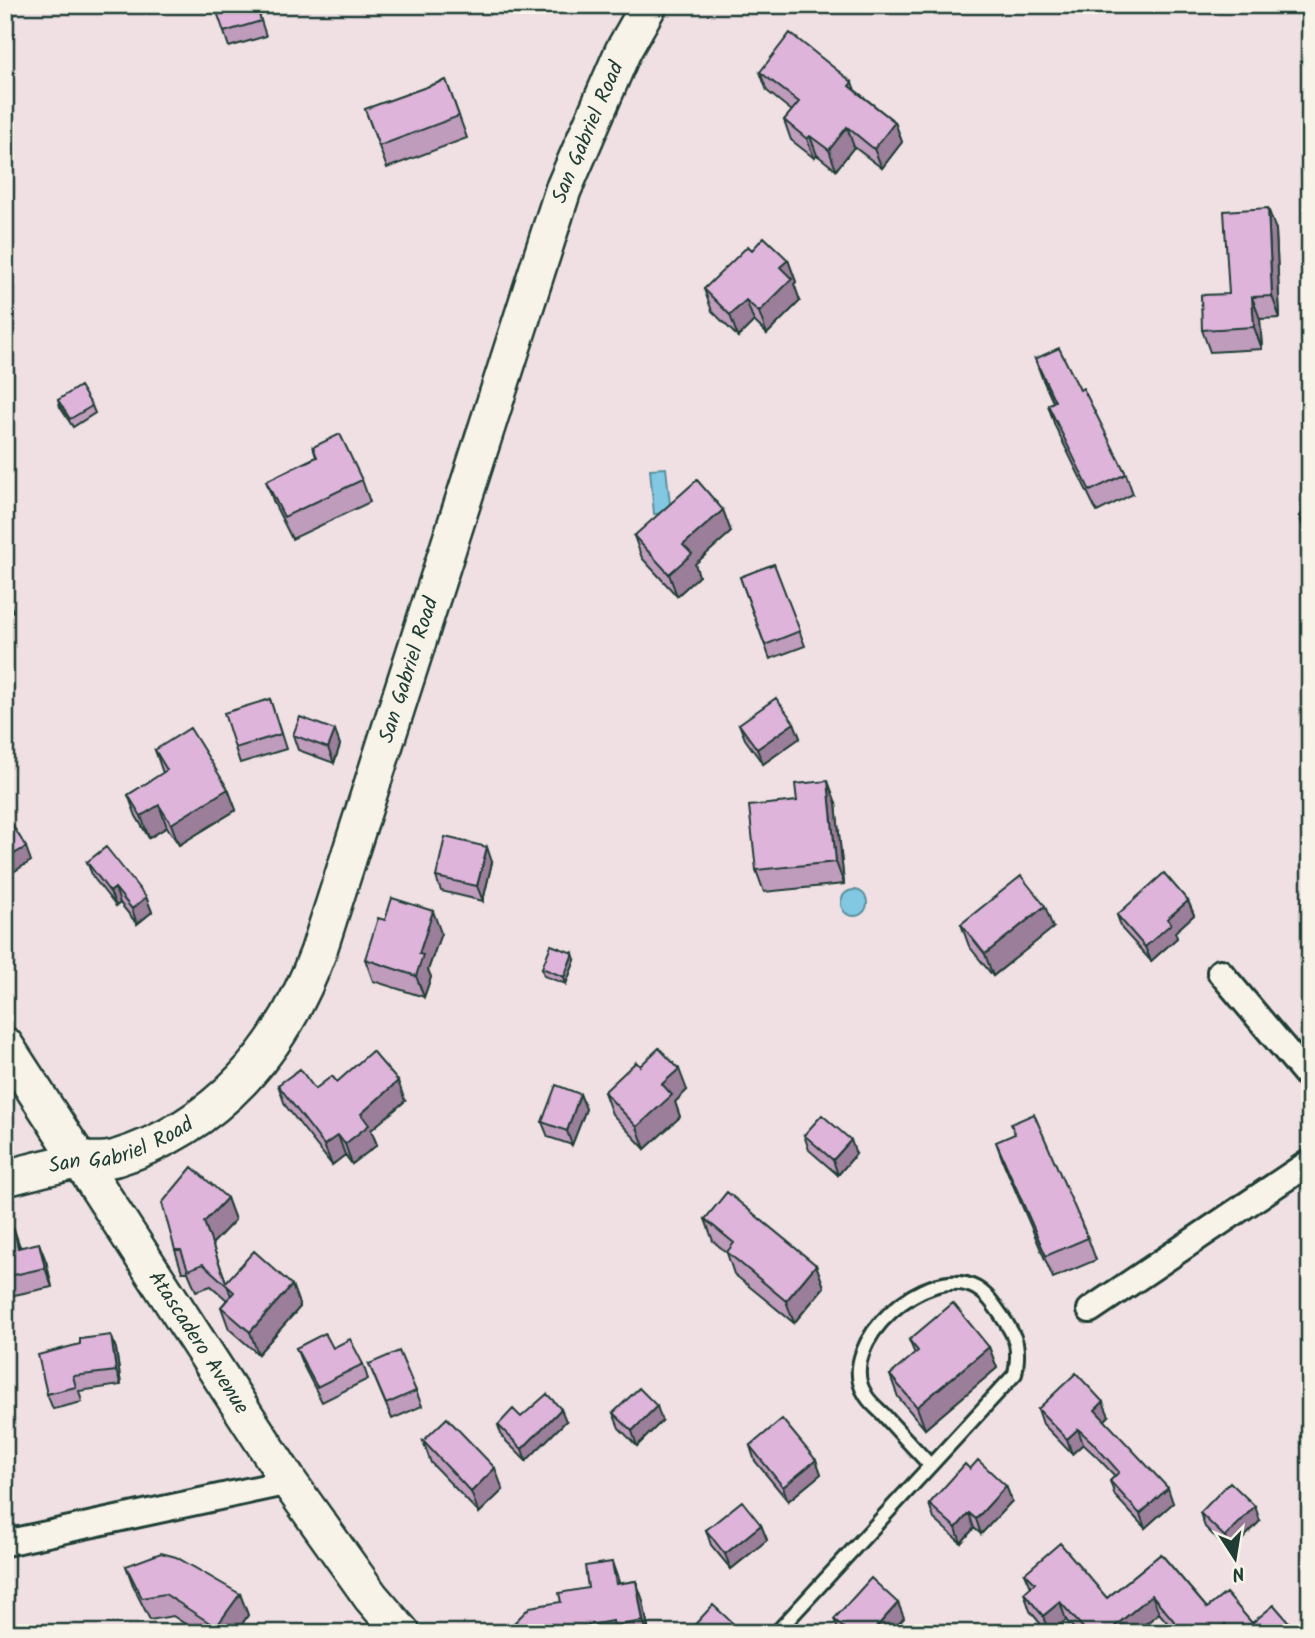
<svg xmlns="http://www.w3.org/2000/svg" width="1315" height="1638" font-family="Kalam,sans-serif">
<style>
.water{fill:#82c8e3;stroke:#5a909d;stroke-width:2}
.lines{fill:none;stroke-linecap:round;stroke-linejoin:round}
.lane-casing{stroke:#1f3d34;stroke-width:18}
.street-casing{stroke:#1f3d34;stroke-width:30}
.secondary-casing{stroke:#1f3d34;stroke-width:40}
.lane{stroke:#f7f3e8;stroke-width:12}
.street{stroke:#f7f3e8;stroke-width:24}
.secondary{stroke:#f7f3e8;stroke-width:35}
.wall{fill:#bf9bbc;stroke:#1f3d34;stroke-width:2}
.shaded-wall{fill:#9b7e99;stroke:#1f3d34;stroke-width:2}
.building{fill:#deb4db;stroke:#1f3d34;stroke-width:2}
.labels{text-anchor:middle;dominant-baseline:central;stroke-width:5;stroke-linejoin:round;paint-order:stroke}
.street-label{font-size:21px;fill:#1f3d34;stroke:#f7f3e8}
</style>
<rect width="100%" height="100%" fill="#f0e0e4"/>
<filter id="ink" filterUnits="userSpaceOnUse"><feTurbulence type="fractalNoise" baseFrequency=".0143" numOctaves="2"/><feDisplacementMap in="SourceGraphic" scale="14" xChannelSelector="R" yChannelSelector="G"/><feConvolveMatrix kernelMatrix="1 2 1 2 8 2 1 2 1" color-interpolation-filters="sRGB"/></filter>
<g filter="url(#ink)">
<path class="water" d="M666 468 671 513 654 514 650 469Z
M841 903a13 13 0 1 1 26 0a13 13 0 1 1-26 0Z"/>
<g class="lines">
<g class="lane-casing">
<path id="lane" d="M776 1633 1015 1374C1020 1347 1017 1338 1001 1315 994 1305 987 1294 976 1288 928 1261 834 1344 865 1394 869 1402 877 1408 883 1414 898 1431 914 1448 930 1465"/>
</g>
<g class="street-casing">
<path id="street" d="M1220 972 1310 1079
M1090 1310 1310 1162
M5 1543 289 1482"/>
</g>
<g class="secondary-casing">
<g id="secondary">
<path id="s1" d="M5 1045 289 1482 371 1597 402 1633"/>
<path id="s2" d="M5 1178C30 1172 54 1165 78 1161 90 1159 104 1162 116 1158 217 1127 282 1050 318 953L563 190 623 51 649 5"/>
</g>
</g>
<use href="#lane" class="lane"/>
<use href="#street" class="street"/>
<use href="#secondary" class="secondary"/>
</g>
<path class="wall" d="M256 5 266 36 229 47 224 32Z
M760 72 856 91 895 122 902 142 882 168 854 147 836 170 817 155 814 158 791 140 784 120 792 111 767 91Z
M446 80 467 138 387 168 365 109Z
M1276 230 1280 318 1260 319 1262 349 1210 352 1202 330Z
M752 250 788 260 796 282 794 284 800 301 767 334 754 321 738 337 712 311 704 289Z
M1035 359 1080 390 1126 474 1133 494 1097 512 1055 426 1048 405 1053 402 1043 380Z
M58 400 92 406 95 413 73 427 60 407Z
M313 447 362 480 370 502 292 539 274 503 266 481 316 457Z
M1310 509V542L1307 538 1299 516Z
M723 510 731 532 695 564 699 576 677 596 642 558 634 536Z
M774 564 805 646 770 659 740 577Z
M5 592 13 611 5 615Z
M270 699 286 749 240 763 235 748Z
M5 712 13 731 5 734Z
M794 723 800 738 763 764 745 739 739 724Z
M335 730 340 745 334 763 298 750 293 735Z
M155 750 228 789 236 810 179 845 167 827 149 838 136 816 128 795 163 773Z
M836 803 844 884 764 892 756 870Z
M87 862 146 897 152 912 137 924 120 903 116 906 93 877Z
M492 862 483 901 441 891 436 877Z
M1188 901 1194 915 1175 932 1177 938 1151 961 1122 929 1117 915Z
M385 920 441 933 428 970 431 977 424 997 373 981 365 959Z
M961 924 1053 928 993 976 969 946Z
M575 960 566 984 544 976 542 968Z
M640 1066 687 1090 675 1102 680 1117 645 1149 612 1114 604 1092Z
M337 1082 405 1101 371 1130 377 1145 352 1164 345 1155 332 1165 285 1105 278 1085 315 1089Z
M580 1094 586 1109 572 1145 548 1137 542 1122Z
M804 1135 856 1154 838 1175 809 1150Z
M996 1142 1088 1238 1096 1260 1053 1278 1004 1164Z
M227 1198 235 1220 212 1244 226 1282 292 1285 300 1307 258 1354 229 1329 221 1307 227 1300 211 1286 196 1291 188 1272H182L175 1250Z
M705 1219 816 1265 824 1287 794 1323 734 1274 727 1253 713 1241Z
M5 1230 21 1247 46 1261 52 1287 5 1297Z
M111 1335 116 1349 121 1385 79 1391 82 1402 53 1409 47 1394 80 1344Z
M909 1340 989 1347 997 1368 925 1429 898 1397 890 1375 915 1354Z
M296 1348H333L363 1364 368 1379 322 1402 302 1363Z
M369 1364 416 1391 422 1406 392 1419Z
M1038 1409 1109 1416 1104 1421 1173 1503 1145 1528 1115 1496 1110 1481 1115 1476 1097 1457 1083 1444 1072 1454 1043 1424Z
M613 1413 662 1421 637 1446 619 1428Z
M521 1417 566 1421 526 1461 502 1437 498 1425Z
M423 1441 503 1490 479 1513 431 1463Z
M750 1446 816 1460 821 1474 788 1501 755 1461Z
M970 1469 1006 1486 1012 1501 981 1534 974 1528 961 1543 934 1519 929 1504Z
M1200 1513 1260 1521 1230 1552 1205 1527Z
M761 1525 767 1540 731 1569 711 1545 706 1530Z
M1161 1554 1207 1608 1252 1623 1293 1627 1295 1633H1176L1159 1613 1135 1633H1078L1066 1620 1051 1633H1048L1030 1611 1024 1593 1031 1587 1025 1573 1107 1598Z
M126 1566 240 1594 248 1615 236 1633H199L173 1616 150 1620 134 1588Z
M636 1581 643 1601 649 1633H504L561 1602 620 1584Z
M898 1603 904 1618 890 1633H839L834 1619Z"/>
<path class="shaded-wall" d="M852 82 859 101 849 86Z
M895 122 902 142 882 168 874 149Z
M847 127 854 147 836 170 829 150Z
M810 136 817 155 814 158 807 139Z
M1268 208 1276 230 1280 318 1272 296Z
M788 260 796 282 794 284 800 301 767 334 759 312 780 267Z
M1252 297 1260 319 1262 349 1254 327Z
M746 300 754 321 738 337 730 315Z
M723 510 731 532 695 564 699 576 677 596 669 574 683 545Z
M794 723 800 738 763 764 757 749Z
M335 730 340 745 334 763 328 748Z
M828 781 836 803 844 884 836 862Z
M228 789 236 810 179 845 171 824Z
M159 805 167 827 149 838 141 816Z
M26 847 31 861 5 877V859Z
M487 847 492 862 483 901 477 886Z
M115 888 120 903 116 906 110 892Z
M146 897 152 912 137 924 132 909Z
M1188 901 1194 915 1175 932 1177 938 1151 961 1145 947 1167 919Z
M1045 906 1053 928 993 976 985 954Z
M433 911 441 933 428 970 431 977 424 997 416 976 419 954Z
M573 953 575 960 566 984 564 977Z
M679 1069 687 1090 675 1102 680 1117 645 1149 637 1127 662 1084Z
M398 1081 405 1101 371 1130 377 1145 352 1164 345 1144 361 1114Z
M580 1094 586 1109 572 1145 567 1131Z
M338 1135 345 1155 332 1165 324 1145Z
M851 1140 856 1154 838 1175 833 1160Z
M227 1198 235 1220 212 1244 234 1304 204 1222Z
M14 1229 20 1247 18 1248Z
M39 1243 46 1261 52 1287 45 1268Z
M816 1265 824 1287 794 1323 786 1301Z
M292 1285 300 1307 258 1354 250 1332Z
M111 1335 116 1349 121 1385 116 1371Z
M989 1347 997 1368 925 1429 917 1407Z
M1103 1402 1109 1416 1100 1425 1095 1410Z
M657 1406 662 1421 637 1446 632 1431Z
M561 1409 566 1421 526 1461 522 1449Z
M1078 1429 1083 1444 1072 1454 1067 1439Z
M816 1460 821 1474 788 1501 783 1487Z
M495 1468 503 1490 479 1513 471 1492Z
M1006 1486 1012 1501 981 1534 976 1519Z
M1168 1488 1173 1503 1145 1528 1140 1514Z
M1255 1506 1260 1521 1230 1552 1225 1537Z
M969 1513 974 1528 961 1543 956 1528Z
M761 1525 767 1540 731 1569 725 1554Z
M612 1562 619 1582 624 1604 616 1584Z
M636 1581 643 1601 649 1633H648L643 1621Z
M240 1594 248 1615 236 1633H218L216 1627Z
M1152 1595 1159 1613 1135 1633H1107Z
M1060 1602 1066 1620 1051 1633H1049L1043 1616Z
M898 1603 904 1618 890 1633H871Z
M1225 1624 1228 1633H1215Z
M1293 1627 1295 1633H1286Z"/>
<path class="building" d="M238 5H256L261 21 224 32 217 12Z
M790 33 852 82 849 86 895 122 874 149 847 127 829 150 810 136 807 139 784 120 799 102 760 72Z
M446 80 459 116 379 146 365 109Z
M1268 208 1272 296 1252 297 1254 327 1202 330 1201 295 1229 294 1224 211Z
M764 237 788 260 780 267 792 279 759 312 746 300 730 315 704 289 748 246 752 250Z
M1059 348 1080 390 1083 388 1126 474 1090 491 1048 405 1055 401 1035 359Z
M80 386 92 406 70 419 58 400Z
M340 434 362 480 284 517 266 481 317 457 313 447Z
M697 480 723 510 683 545 692 554 669 574 634 536Z
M1310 509V531L1299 516Z
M774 564 800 631 765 645 740 577Z
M5 592 9 600 5 602Z
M776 698 794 723 757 749 739 724Z
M270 699 281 734 235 748 224 713Z
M300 717 335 730 328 748 293 735Z
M190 728 228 789 171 824 159 805 141 816 128 795 167 770 155 750Z
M828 781 836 862 756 870 749 806 797 801 795 784Z
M5 813 26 847 5 859Z
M445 837 487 847 477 886 436 877Z
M106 847 146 897 132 909 115 888 110 892 87 862Z
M1164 873 1188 901 1167 919 1171 924 1145 947 1117 915Z
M1021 876 1045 906 985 954 961 924Z
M392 898 433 911 419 954 423 955 416 976 365 959 378 918 385 920Z
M551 945 573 953 564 977 542 968Z
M659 1048 679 1069 662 1084 672 1095 637 1127 604 1092 636 1062 640 1066Z
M372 1051 398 1081 361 1114 369 1125 345 1144 338 1135 324 1145 278 1085 300 1069 315 1089 332 1076 337 1082Z
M556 1085 580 1094 567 1131 542 1122Z
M1034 1114 1088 1238 1046 1256 996 1142 1015 1134 1011 1124Z
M822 1115 851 1140 833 1160 804 1135Z
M192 1167 227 1198 204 1222 226 1282 254 1251 292 1285 250 1332 221 1307 234 1292 203 1264 188 1270 181 1250H175L162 1203Z
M727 1192 816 1265 786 1301 727 1252 734 1243 705 1219Z
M14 1229 18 1248 39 1243 45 1268 5 1277V1230Z
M953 1303 989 1347 917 1407 890 1375 918 1351 909 1340Z
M325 1333 333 1348 350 1339 363 1364 317 1387 296 1348Z
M111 1335 116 1371 73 1376 76 1387 47 1394 38 1355 80 1344V1339Z
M399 1351 416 1391 386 1404 369 1364Z
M1076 1373 1103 1402 1095 1410 1168 1488 1140 1514 1110 1481 1119 1472 1092 1442 1078 1429 1067 1439 1038 1409Z
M639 1388 657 1406 632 1431 613 1413Z
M547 1394 561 1409 522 1449 498 1425 513 1409 521 1417Z
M447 1418 495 1468 471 1492 423 1441Z
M782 1419 816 1460 783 1487 750 1446Z
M978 1460 1006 1486 976 1519 969 1513 956 1528 929 1504 965 1464 970 1469Z
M1230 1482 1255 1506 1225 1537 1200 1513Z
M742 1501 761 1525 725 1554 706 1530Z
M1060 1543 1107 1598 1161 1554 1207 1608 1226 1593 1252 1623 1274 1605 1293 1627 1286 1633H1232L1225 1624 1215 1633H1184L1152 1595 1107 1633H1085L1086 1631 1060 1602 1043 1616 1024 1593 1035 1583 1025 1573Z
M161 1553 176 1557 240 1594 216 1627 165 1594 142 1598 126 1566Z
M612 1562 616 1584 636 1581 643 1621 614 1626 613 1621 542 1633H504L530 1607 561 1602 559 1593 588 1588 585 1566Z
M871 1578 898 1603 871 1633H849L834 1619Z
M713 1605 738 1628 734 1633H687Z"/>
</g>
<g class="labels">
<g class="street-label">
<text stroke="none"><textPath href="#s2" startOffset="1276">San Gabriel Road</textPath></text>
<text stroke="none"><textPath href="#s2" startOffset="709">San Gabriel Road</textPath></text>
<text stroke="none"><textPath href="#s2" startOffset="121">San Gabriel Road</textPath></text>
<text stroke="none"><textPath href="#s1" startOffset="355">Atascadero Avenue</textPath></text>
</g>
</g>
<rect width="1315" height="1638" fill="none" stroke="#f7f3e8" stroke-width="28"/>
<rect x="14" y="14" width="1287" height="1610" fill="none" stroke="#1f3d34" stroke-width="2.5" filter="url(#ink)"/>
<g transform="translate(1235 1558) rotate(168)" stroke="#f7f3e8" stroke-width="5" paint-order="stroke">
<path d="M0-5L12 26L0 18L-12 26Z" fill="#1f3d34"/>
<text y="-10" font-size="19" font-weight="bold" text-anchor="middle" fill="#1f3d34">N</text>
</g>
</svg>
